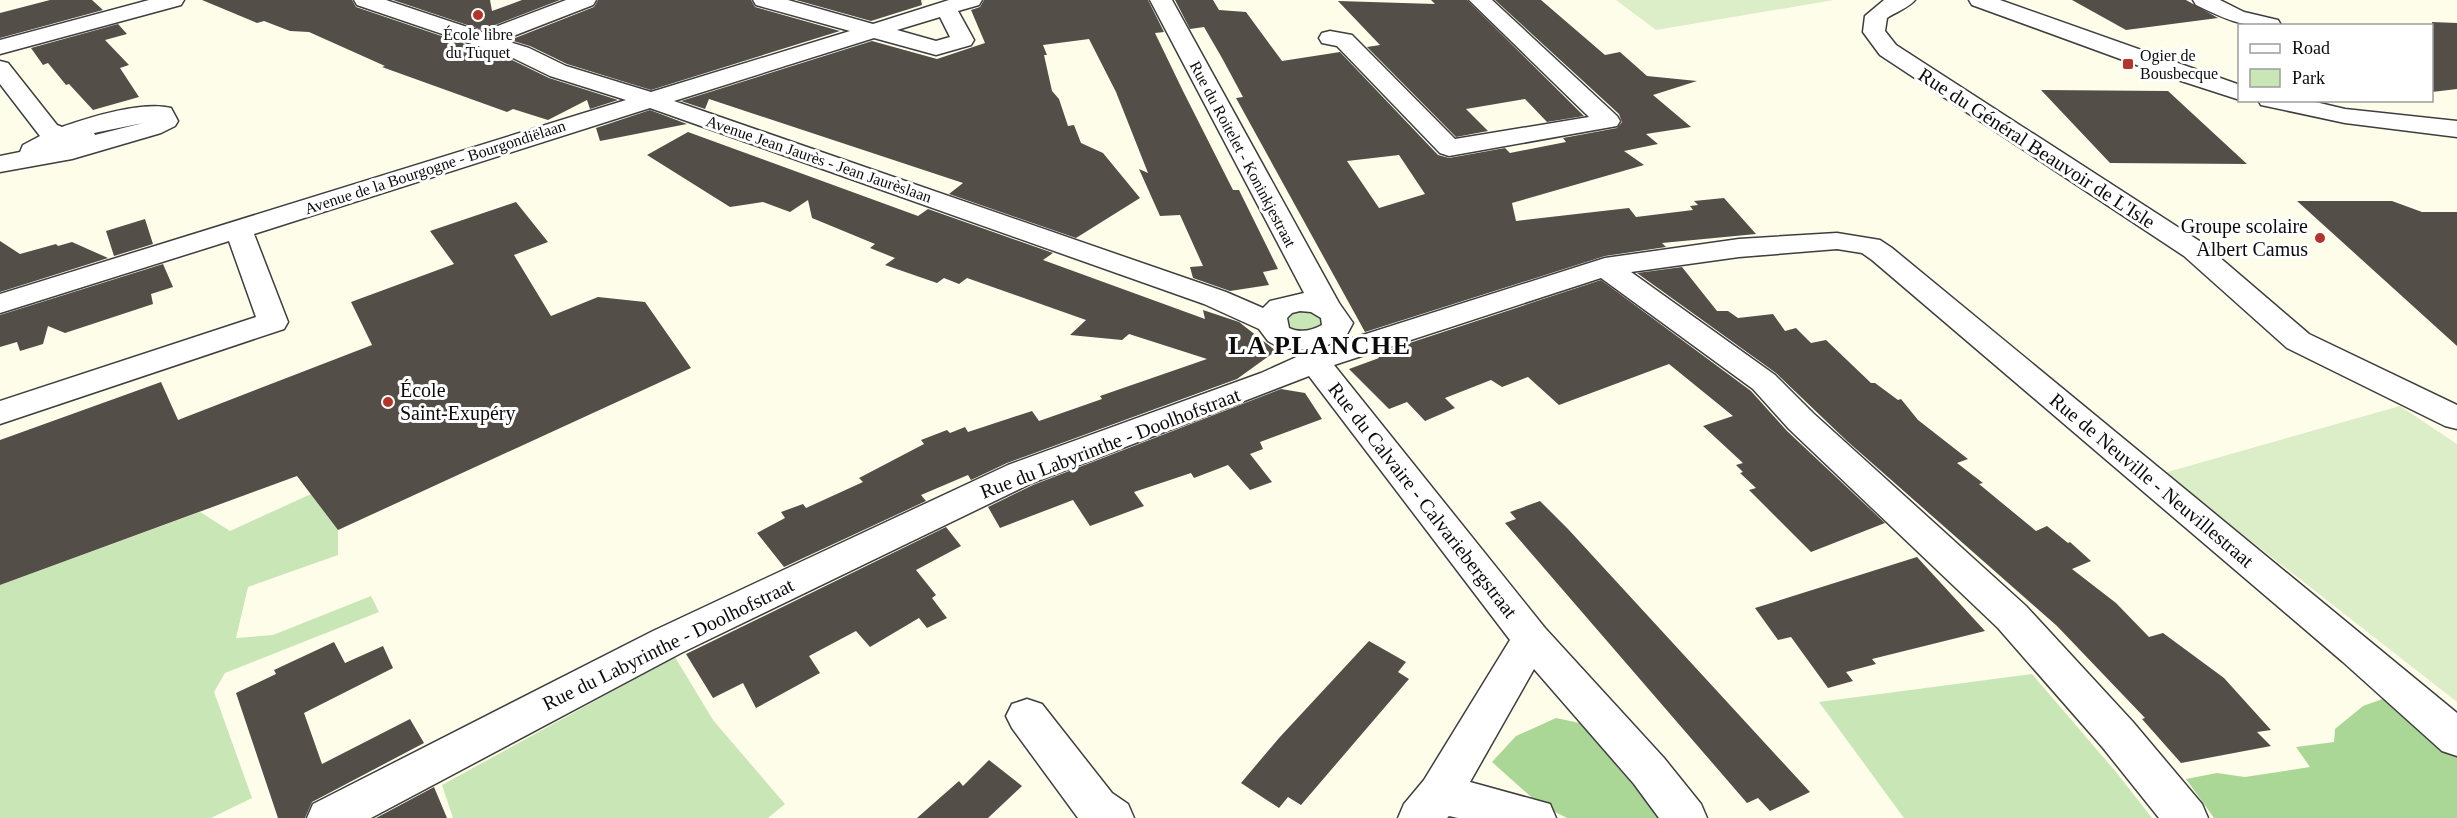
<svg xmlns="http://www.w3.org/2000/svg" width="2457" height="818" font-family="Georgia,serif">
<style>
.green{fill:#c9e6b6}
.forest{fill:#abd796}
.pitch{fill:#dceec7}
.building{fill:#534e48;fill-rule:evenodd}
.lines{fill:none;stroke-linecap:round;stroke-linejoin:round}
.minor-casing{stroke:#3e3e3e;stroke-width:3}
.minor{fill:#fff;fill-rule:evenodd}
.poi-dot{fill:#b53429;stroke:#fff;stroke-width:2}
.labels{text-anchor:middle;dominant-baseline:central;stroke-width:6;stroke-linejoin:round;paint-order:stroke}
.far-poi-label{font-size:16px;fill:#0b0b0b;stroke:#fff}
.far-street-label{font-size:16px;fill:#0b0b0b;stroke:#fff}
.street-label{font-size:20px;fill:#0b0b0b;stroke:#fff}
.poi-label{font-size:20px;fill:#0b0b0b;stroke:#fff;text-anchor:end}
.district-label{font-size:26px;font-weight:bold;letter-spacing:1.5px;fill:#0b0b0b;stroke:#fff}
</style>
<rect width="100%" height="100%" fill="#fefdea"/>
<path class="green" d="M1301 310C1310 311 1320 312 1323 322L1321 327 1304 333 1287 326 1286 319 1291 313Z
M311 494 338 530V555L248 587 236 638 273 635 371 596 379 612 225 673 214 692 252 798 211 818H0V585L200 512 230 531Z
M675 657 713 720 785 804 768 818H453L442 785Z
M2032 674 2116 772 2152 818H1904L1819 702Z"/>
<path class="forest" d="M2399 693 2457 741V818H2214L2186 779 2217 773 2245 777 2310 767 2296 747 2334 742 2335 729 2363 706Z
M1556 718 1589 725 1610 750 1618 768 1662 818H1567L1539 804 1492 762 1516 736Z"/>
<path class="pitch" d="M1616 0H1834L1656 30Z
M2400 406 2457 444V702L2164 473Z"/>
<path class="building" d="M50 0H92L103 10 0 38V13Z
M202 0H352L356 7 512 60 549 78 618 100 590 109 587 100 548 120 513 109 507 112 382 67 385 66 309 32 290 31 264 21 257 23Z
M393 0H490L492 11 522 0H560L482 30Z
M598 0H751L755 7 840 31 651 90 567 64 530 46 510 40 594 7Z
M796 0H921L922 5 871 21Z
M984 0H1148L1164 32 1155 33 1183 91 1233 190H1239L1278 269 1263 272 1269 285 1230 291 1193 278 1190 267 1203 266 1180 215 1160 216 1139 169 1148 173 1116 92 1089 39 1043 45 1047 55H1044L1052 91 1059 99 1068 126 1074 125 1081 143 1103 153 1140 198 1076 238 949 194 963 183 709 99 705 109 681 101 872 41 937 59 985 43 971 10 980 7Z
M1175 0H1213L1219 10 1246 12 1282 61 1340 52 1438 155 1449 158 1505 148 1510 153 1566 142 1563 138 1617 128 1622 122 1619 114 1495 0H1541L1605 55 1620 52 1647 76 1697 81 1653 95 1691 127 1646 134 1658 144 1624 151 1644 165 1512 203 1516 221 1629 208 1636 217 1693 210 1690 206 1698 205 1694 201 1724 198 1756 234 1662 243 1666 247 1605 256 1365 332 1236 98 1243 97 1222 58 1204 27 1190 29ZM1399 155 1425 194 1379 208 1347 161Z
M1431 0H1467L1584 116 1547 122 1525 99 1466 109 1488 131 1456 137 1367 47 1380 45 1338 1 1435 4Z
M2072 0H2186L2218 18 2126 30Z
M2432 22 2457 23V89L2432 92Z
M118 24 127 34 105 40 129 65 120 68 139 97 93 110 69 84 66 85 48 63 43 65 31 48Z
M2041 90 2168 91 2247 164 2110 163Z
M650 110 687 124 600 141 596 128Z
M688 132 918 216 928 209 1053 253 1043 260 1205 319 1203 310 1239 322 1276 351 1237 379 1007 463 971 480 968 475 921 495 926 501 784 567 757 533 785 518 781 512 803 504 806 508 863 482 859 478 924 444 921 440 947 430 950 433 965 427 968 432 1032 411 1039 421 1102 399 1100 396 1207 359 1129 334 1122 340 1070 335 1086 320 967 278 959 284 944 278 937 283 885 265 895 258 870 248 875 244 812 218 808 200 790 212 763 202 730 207 647 155Z
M2297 201H2392L2422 212H2457V346Z
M516 202 548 242 514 255 551 316 598 297 645 302 691 368 338 530 297 476 0 585V440L161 382 178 420 372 345 351 302 454 264 430 231Z
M145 219 153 244 114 256 106 231Z
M0 241 20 254 56 244 58 246 72 242 108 258 0 292Z
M163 264 173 287 151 294 153 304 65 333 48 326 43 344 20 351 17 342 0 347V315Z
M1682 267 1717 311H1728L1738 318 1773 314 1785 331 1796 328 1811 343 1826 340 1871 383H1875L1898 400 1901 399 1918 420 1968 459 1957 463 1983 483 1979 484 2036 531 2047 526 2068 543 2070 542 2091 561 2072 569 2116 603 2149 637 2163 633 2224 678 2271 730 2257 732 2271 746 2181 763 2142 719 2145 718 2057 626 1847 441 1776 373 1637 273Z
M1601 280 1751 391 1787 431 1885 523 1811 552 1749 490 1756 488 1740 473 1743 472 1736 465 1743 463 1703 426 1733 416 1669 364 1559 405 1528 377 1502 387 1491 380 1445 398 1455 408 1425 421 1407 402 1389 409 1349 369 1379 358 1376 354Z
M1281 389 1305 393 1322 419 1260 442 1263 449 1250 454 1272 482 1250 490 1228 465 1194 478 1191 473 1134 492 1144 506 1090 526 1073 500 1000 528 988 507 1033 485Z
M1540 501 1568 529 1810 792 1770 811 1758 798 1747 803 1505 523 1516 519 1510 512Z
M946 527 961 546 916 570 936 595 932 598 947 618 927 628 919 618 870 647 856 631 809 656 820 673 756 708 743 683 713 698 686 654Z
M1917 557 1985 631 1872 659 1876 664 1846 672 1853 681 1828 688 1791 637 1778 640 1755 608Z
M1369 641 1406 662 1398 672 1409 679 1301 805 1288 797 1279 808 1241 783 1279 738Z
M334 642 345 663 383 646 393 668 304 713 322 764 410 719 424 743 312 802 305 818H278L236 693 276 674 274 670Z
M989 760 1022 786 988 818H917L959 781 963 786Z
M434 787 447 818H376Z"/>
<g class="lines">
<g class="minor-casing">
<path id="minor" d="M149 0H184L181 5 0 54V40Z
M354 0H386L482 32 566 0H596L593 5 503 40 529 48 566 66 651 92 850 31 756 5 753 0H788L873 24 949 0H982L979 5 958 11 974 40 971 45 936 55 874 38 674 101 1226 292 1263 308 1270 301 1304 293 1150 0H1172L1339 303 1353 323 1345 338 1337 342 1317 348 1296 350 1275 345 1268 341 1259 329 1204 304 650 108 254 234 288 322 284 329 0 424V401L256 317 229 241 0 313V294L626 100 550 76 513 58 357 5ZM940 17 950 37 936 41 897 30ZM1300 311 1311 312 1321 318 1322 325C1311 331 1300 333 1289 328L1287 318 1292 313Z
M1469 0H1492L1617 116 1620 121 1617 126 1449 156 1440 153 1337 46 1322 43 1319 38 1322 33 1330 31 1352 35 1455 139 1589 117Z
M1884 0H1915C1910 7 1894 13 1887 18L1885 31 1896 45 2204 244 2309 334 2457 405V429L2445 426 2287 348 2184 256 1880 55 1863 32 1865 16Z
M1969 0H2000L2240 85V100L2175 79 1972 5Z
M2193 0H2220L2244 12 2278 20 2281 25C2246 29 2227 20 2196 5Z
M0 61 8 63 57 125 62 127C90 117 142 101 171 108L178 121 175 126 161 133 72 159 0 172V156L20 152 23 145 40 136 0 84ZM143 123 95 135 94 133Z
M2258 100H2307L2345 109 2457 121V137L2345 123 2261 105Z
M1837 233 1880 240 1892 248 2457 713V756L2442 751 2343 662 1872 260 1862 253 1837 249 1739 257 1631 272 1775 375 1813 413 2026 606 2133 722 2202 804 2208 818H2159L2103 748 1998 628 1789 429 1753 389 1601 278 1334 365 1545 628 1664 758 1701 804 1707 818H1659L1634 784 1534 669 1470 782 1550 804 1556 818H1458L1449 816 1447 818H1398L1404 804 1424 780 1510 640 1309 376 1032 483 681 653 371 818H307L313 804 653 631 1008 465 1261 373 1303 354 1605 258 1739 239Z
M1027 699 1042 704 1112 793 1128 804 1134 818H1078L1012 728 1006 716 1012 704Z"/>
</g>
<use href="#minor" class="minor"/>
</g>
<g class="poi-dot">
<circle cx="478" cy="15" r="6"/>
<rect x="2122" y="58" width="12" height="12" rx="3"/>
<circle cx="2320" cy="238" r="6"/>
<circle cx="388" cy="402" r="6"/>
</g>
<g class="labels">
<g class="far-poi-label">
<text x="478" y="34">École libre<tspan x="478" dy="18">du Tuquet</tspan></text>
<text x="2140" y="55" text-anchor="start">Ogier de<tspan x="2140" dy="18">Bousbecque</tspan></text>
</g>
<g class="far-street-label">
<text transform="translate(1243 154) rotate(62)">Rue du Roitelet - Koninkjestraat</text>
<text transform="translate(819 159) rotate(19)">Avenue Jean Jaurès - Jean Jaurèslaan</text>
<text transform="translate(435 167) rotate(-18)">Avenue de la Bourgogne - Bourgondiëlaan</text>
</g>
<g class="street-label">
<text transform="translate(2037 148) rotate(33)">Rue du Général Beauvoir de L'Isle</text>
<text transform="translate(1110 443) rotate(-21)">Rue du Labyrinthe - Doolhofstraat</text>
<text transform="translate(2152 480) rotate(40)">Rue de Neuville - Neuvillestraat</text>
<text transform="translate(1423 500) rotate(52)">Rue du Calvaire - Calvariebergstraat</text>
<text transform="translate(668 644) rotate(-26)">Rue du Labyrinthe - Doolhofstraat</text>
</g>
<g class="poi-label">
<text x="2308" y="226">Groupe scolaire<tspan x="2308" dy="23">Albert Camus</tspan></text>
<text x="400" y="390" text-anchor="start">École<tspan x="400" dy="23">Saint-Exupéry</tspan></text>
</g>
<g class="district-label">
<text x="1320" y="345">LA PLANCHE</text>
</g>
</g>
<rect x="2238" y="24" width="195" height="78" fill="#ffffff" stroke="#9d9d9d" stroke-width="1.5"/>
<rect x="2250" y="44" width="30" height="9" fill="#ffffff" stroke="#9d9d9d" stroke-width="1.5"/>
<text x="2292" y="54" font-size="18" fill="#0b0b0b">Road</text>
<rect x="2250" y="69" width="30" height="18" fill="#c9e6b6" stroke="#9d9d9d" stroke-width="1.5"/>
<text x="2292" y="84" font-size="18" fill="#0b0b0b">Park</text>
</svg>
